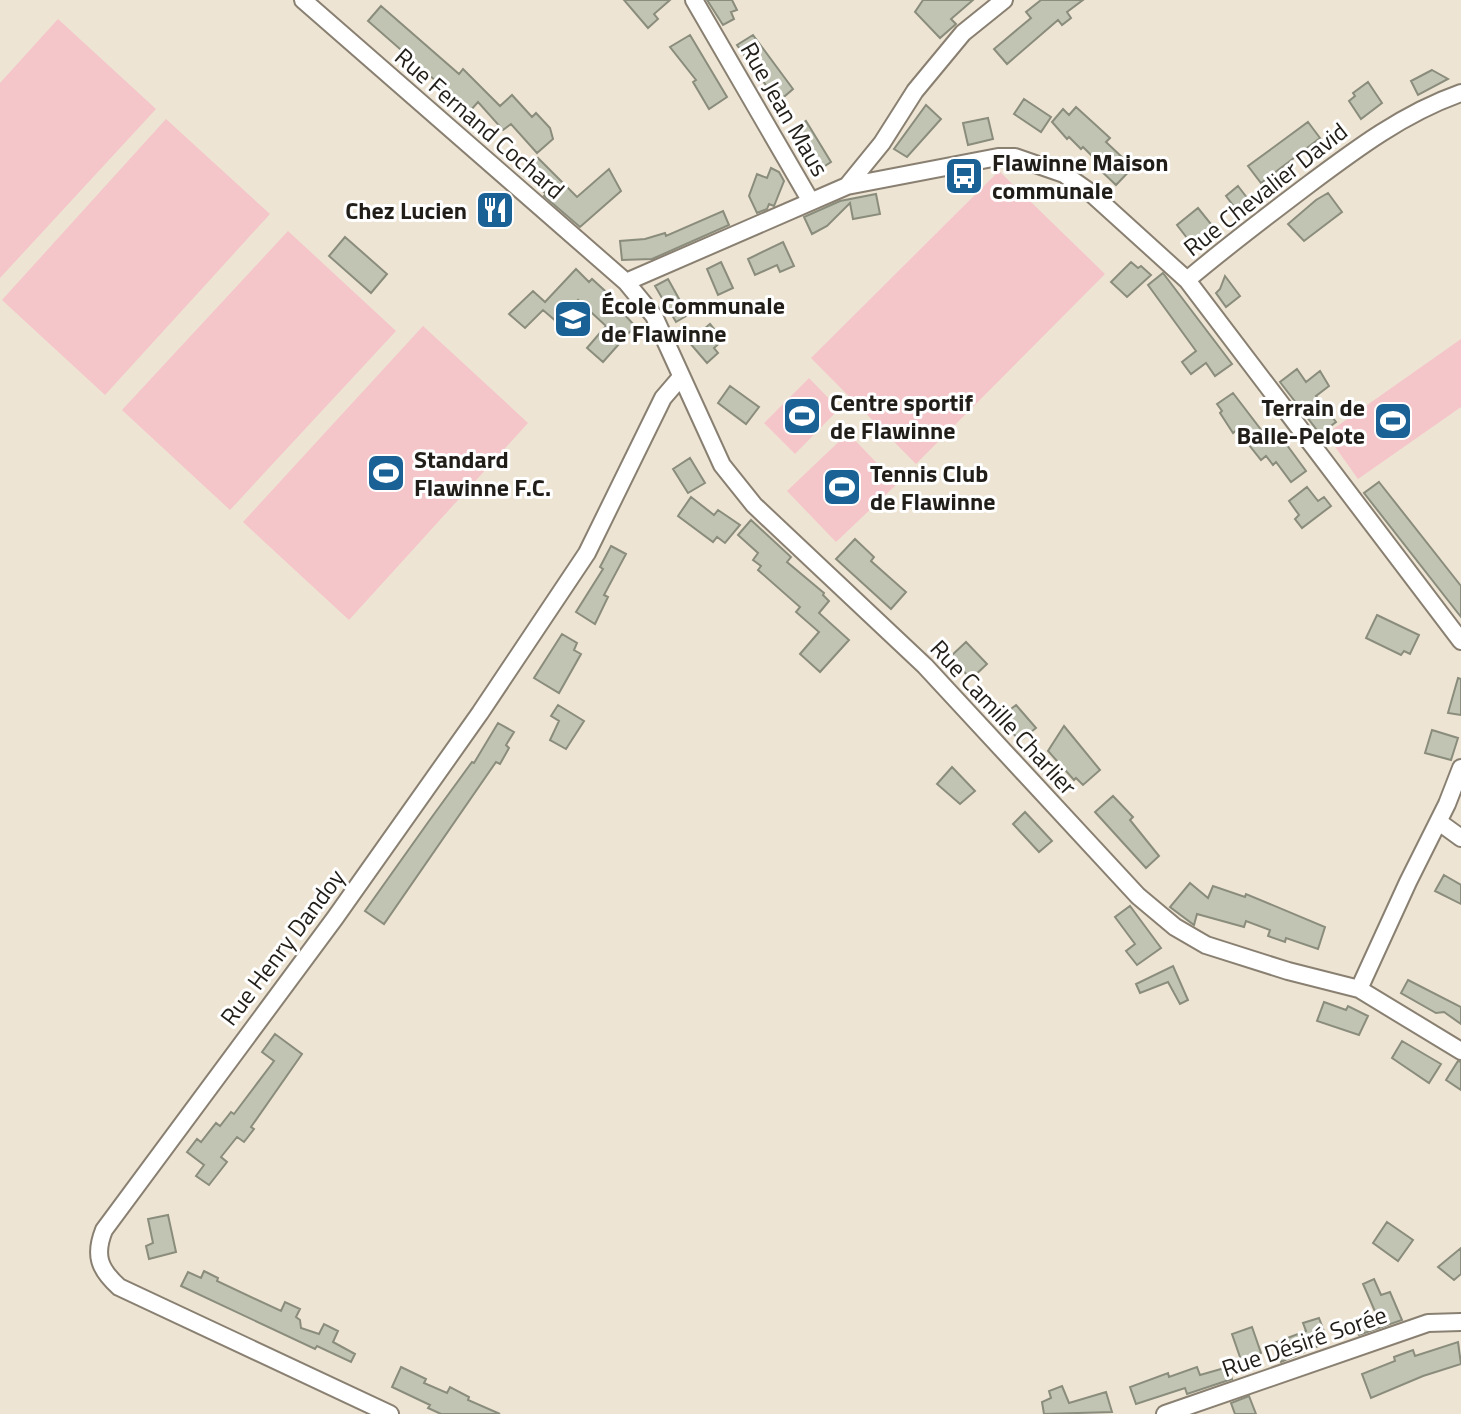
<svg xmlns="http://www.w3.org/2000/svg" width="1461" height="1414" font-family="'Titillium Web',sans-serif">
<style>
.green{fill:#f4c5c9}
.building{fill:#c2c4b3;stroke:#8a8c7c;stroke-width:2}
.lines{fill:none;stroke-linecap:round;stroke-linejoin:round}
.minor-casing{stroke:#898072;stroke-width:20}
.minor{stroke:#fff;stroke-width:16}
.labels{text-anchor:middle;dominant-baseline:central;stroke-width:6;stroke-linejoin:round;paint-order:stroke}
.street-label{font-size:24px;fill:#211d18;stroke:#fff}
.poi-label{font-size:24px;font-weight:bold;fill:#211d18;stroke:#fff;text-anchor:start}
</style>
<rect width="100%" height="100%" fill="#eee4d4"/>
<path class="green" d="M58 19 156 109 0 278V83Z
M166 119 270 214 105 395 2 300Z
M999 171 1105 274 916 464 811 358Z
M288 231 396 331 230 510 122 410Z
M423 326 528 423 349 620 243 522Z
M1461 339V407L1358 479 1326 434Z
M809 378 839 409 795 454 764 423Z
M848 433 897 484 836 542 787 491Z"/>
<path class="building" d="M624 0H670L654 14 658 19 648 28Z
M707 0H732L737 10 731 12 734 19 723 25Z
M923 0H973L951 19 956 24 940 38 915 12Z
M1041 0H1083L1067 12 1071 18 1062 25 1058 20 1007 64 994 49 1031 18 1026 12Z
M381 6 459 74 463 69 500 106 512 95 532 117 536 113 550 128 553 139 537 153 511 124 503 130 478 102 470 111 420 67 418 69 406 58 408 56 368 21Z
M690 35 727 97 709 109 693 82 696 80 670 47Z
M753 35 793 89 778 102 737 45Z
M1432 70 1448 79 1418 95 1411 81Z
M1368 82 1382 103 1361 119 1349 101 1355 96 1353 93Z
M1024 99 1051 117 1041 132 1014 114Z
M926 105 941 119 907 157 894 149Z
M1076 107 1110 138 1106 142 1124 159 1128 155 1137 163 1116 185 1098 168 1101 165 1083 147 1081 149 1069 137 1067 139 1052 122 1063 109 1069 115Z
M988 118 993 139 968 145 963 123Z
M806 121 831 162 814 173 789 132Z
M1308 122 1320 138 1261 183 1248 166Z
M538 158 577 197 609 169 621 191 580 227 544 196 546 194 523 172Z
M771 168 779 172 784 181 774 206 769 204 767 209 757 213 749 196 757 174 767 178Z
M1238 186 1251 203 1239 213 1226 196Z
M1328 193 1342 212 1304 241 1288 224 1316 200Z
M876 194 880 214 853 219 850 203 827 226 812 234 804 217 840 201Z
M1198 208 1215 229 1194 247 1177 225Z
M723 211 729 225 652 259 622 260 620 241 645 239 665 233 666 236Z
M345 237 387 274 371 293 329 256Z
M783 242 794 266 780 272 777 265 755 275 748 259Z
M721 262 733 288 718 295 707 269Z
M1131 262 1138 268 1141 266 1151 275 1127 297 1111 282Z
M576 269 589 282 592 279 626 310 624 314 635 326 603 362 587 348 606 326 578 300 557 322 543 310 525 328 509 314 533 291 545 302Z
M1163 273 1232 364 1215 376 1206 363 1191 374 1182 362 1196 351 1148 285Z
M1225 276 1240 296 1226 307 1216 293 1220 289Z
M668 279 688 315 676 322 655 286Z
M710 324 723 340 714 348 718 353 707 363 689 342Z
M1297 369 1306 382 1320 371 1329 386 1316 396 1336 422 1320 434 1280 382Z
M730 386 759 407 746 424 718 403Z
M1233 393 1269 440 1278 433 1306 471 1291 482 1276 462 1273 465 1266 456 1261 460 1237 430 1233 433 1220 413 1222 411 1217 404Z
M690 458 705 483 688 493 673 469Z
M1379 482 1461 586V617L1364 493Z
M1307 487 1318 501 1324 497 1331 506 1302 528 1295 519 1299 515 1289 501Z
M691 497 714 515 718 510 740 525 725 543 717 537 713 542 678 516Z
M751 520 791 557 787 562 824 593 823 595 829 601 819 613 849 640 820 672 800 654 819 632 796 612 800 607 758 570 761 566 753 560 758 553 738 535Z
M855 539 874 557 871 561 906 592 891 609 836 559Z
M611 546 626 554 604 595 608 597 595 624 576 612 603 569 600 567Z
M1377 615 1419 635 1410 654 1404 651 1401 655 1366 638Z
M562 634 577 643 574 650 581 654 559 693 534 678Z
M966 642 987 664 971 679 950 657Z
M1458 678 1461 679V715L1448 713Z
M558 705 584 721 566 749 550 740 559 721 551 716Z
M1016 705 1036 728 1020 741 999 718Z
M498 723 514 732 506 745 509 748 500 764 496 762 384 924 365 911 429 821 472 762 474 763Z
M1064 726 1100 770 1083 785 1076 778 1074 780 1048 751Z
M1432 730 1458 738 1451 760 1425 753Z
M952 767 975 791 960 804 937 784Z
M1113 796 1133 817 1130 820 1159 856 1146 868 1095 812Z
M1025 812 1052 841 1039 852 1013 824Z
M1444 875 1461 885V904L1435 891Z
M1190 883 1208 898 1213 886 1245 897 1246 894 1325 927 1318 949 1286 938 1285 942 1268 936 1270 930 1246 921 1244 927 1197 914 1194 925 1170 907Z
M1130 906 1161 948 1137 965 1126 951 1135 944 1115 917Z
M1173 966 1188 1000 1180 1004 1168 982 1140 993 1136 984Z
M1408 980 1461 1007V1024L1444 1012 1436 1013 1401 993Z
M1324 1002 1346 1010 1348 1006 1368 1016 1359 1035 1317 1021Z
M275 1034 302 1054 251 1127 254 1129 244 1142 237 1137 221 1157 227 1162 209 1185 196 1176 204 1165 187 1152 197 1139 201 1142 216 1123 220 1126 231 1112 234 1114 274 1061 262 1052Z
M1402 1041 1441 1064 1429 1083 1392 1058Z
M1458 1061 1461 1062V1090L1446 1080Z
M168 1215 176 1252 149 1259 146 1246 153 1243 148 1219Z
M1387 1222 1413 1240 1398 1261 1373 1243Z
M1461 1248V1274L1454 1280 1438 1267Z
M204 1271 218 1278 217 1281 281 1311 285 1302 300 1309 296 1317 300 1320 301 1328 319 1334 324 1324 338 1331 333 1342 355 1354 351 1362 317 1346 315 1349 181 1286 188 1272 201 1278Z
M1374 1279 1381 1295 1390 1292 1402 1320 1359 1335 1355 1324 1377 1316 1363 1284Z
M1319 1318 1328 1342 1281 1362 1274 1343 1306 1331 1303 1323Z
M1252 1327 1261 1353 1241 1360 1232 1334Z
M1458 1342 1461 1364 1423 1376 1371 1398 1362 1374 1395 1361 1394 1357 1413 1350 1415 1356Z
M401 1367 426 1379 424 1383 447 1393 450 1387 469 1397 468 1400 500 1414H441L428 1408 430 1405 392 1387Z
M1197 1367 1200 1375 1228 1367 1232 1379 1187 1394 1185 1388 1136 1404 1130 1387 1168 1373 1169 1377Z
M1062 1386 1069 1403 1106 1392 1112 1412 1044 1414 1042 1402 1051 1398 1049 1391Z
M1249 1396 1256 1414H1235L1231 1403Z"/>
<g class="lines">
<g class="minor-casing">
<path id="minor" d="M303 0 626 282 654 316 722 465 754 505 925 666 1138 896 1175 927 1206 945 1288 971 1359 989 1461 1051
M694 0 810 200
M847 186 882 143 915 91 963 33 1004 0
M1187 280C1226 247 1267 216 1308 185 1356 149 1404 113 1461 93
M626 282 847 186 998 157H1015L1064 174 1091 193 1187 280 1461 641
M1439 822 1461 838
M1359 989 1408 882 1447 804 1461 768
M390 1414 119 1287C99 1269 94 1255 104 1230L335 918 480 713 587 553 663 398 681 377
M1165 1414 1428 1323 1461 1322"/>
</g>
<use href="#minor" class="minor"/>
</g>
<defs>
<g id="bus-square" transform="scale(2)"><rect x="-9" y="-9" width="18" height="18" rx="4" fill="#1a6296" stroke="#fff"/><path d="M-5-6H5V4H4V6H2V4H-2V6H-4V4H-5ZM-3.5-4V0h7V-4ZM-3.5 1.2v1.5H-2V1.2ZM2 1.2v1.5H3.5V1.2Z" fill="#fff"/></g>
<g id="restaurant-square" transform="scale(2)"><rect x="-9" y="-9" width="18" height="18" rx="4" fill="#1a6296" stroke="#fff"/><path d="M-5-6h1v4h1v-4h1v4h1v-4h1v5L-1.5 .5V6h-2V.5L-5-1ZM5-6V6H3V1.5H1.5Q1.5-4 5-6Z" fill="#fff"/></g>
<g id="school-square" transform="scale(2)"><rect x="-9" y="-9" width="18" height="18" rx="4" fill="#1a6296" stroke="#fff"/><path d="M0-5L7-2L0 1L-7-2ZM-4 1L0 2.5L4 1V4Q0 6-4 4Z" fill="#fff"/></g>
<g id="stadium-square" transform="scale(2)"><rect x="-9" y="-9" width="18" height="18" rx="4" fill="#1a6296" stroke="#fff"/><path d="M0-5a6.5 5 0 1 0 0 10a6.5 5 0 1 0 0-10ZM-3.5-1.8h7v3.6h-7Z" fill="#fff"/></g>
</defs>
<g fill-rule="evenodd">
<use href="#bus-square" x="964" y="176"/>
<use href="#restaurant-square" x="495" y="210"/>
<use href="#school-square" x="573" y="319"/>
<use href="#stadium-square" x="802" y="416"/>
<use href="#stadium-square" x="1393" y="421"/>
<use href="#stadium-square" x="386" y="473"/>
<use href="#stadium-square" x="842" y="487"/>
</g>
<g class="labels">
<g class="street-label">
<text transform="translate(785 109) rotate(60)">Rue Jean Maus</text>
<text transform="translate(480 123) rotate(41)">Rue Fernand Cochard</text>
<text transform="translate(1265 189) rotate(-38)">Rue Chevalier David</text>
<text transform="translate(1004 717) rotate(47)">Rue Camille Charlier</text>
<text transform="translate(282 947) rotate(-53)">Rue Henry Dandoy</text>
<text transform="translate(1304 1341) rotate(-19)">Rue Désiré Sorée</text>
</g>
<g class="poi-label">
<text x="992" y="162">Flawinne Maison<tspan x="992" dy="28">communale</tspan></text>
<text x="467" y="210" text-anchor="end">Chez Lucien</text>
<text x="601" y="305">École Communale<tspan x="601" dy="28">de Flawinne</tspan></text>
<text x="830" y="402">Centre sportif<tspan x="830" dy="28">de Flawinne</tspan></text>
<text x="1365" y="407" text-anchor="end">Terrain de<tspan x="1365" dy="28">Balle-Pelote</tspan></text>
<text x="414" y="459">Standard<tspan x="414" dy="28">Flawinne F.C.</tspan></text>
<text x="870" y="473">Tennis Club<tspan x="870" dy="28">de Flawinne</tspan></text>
</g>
</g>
</svg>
